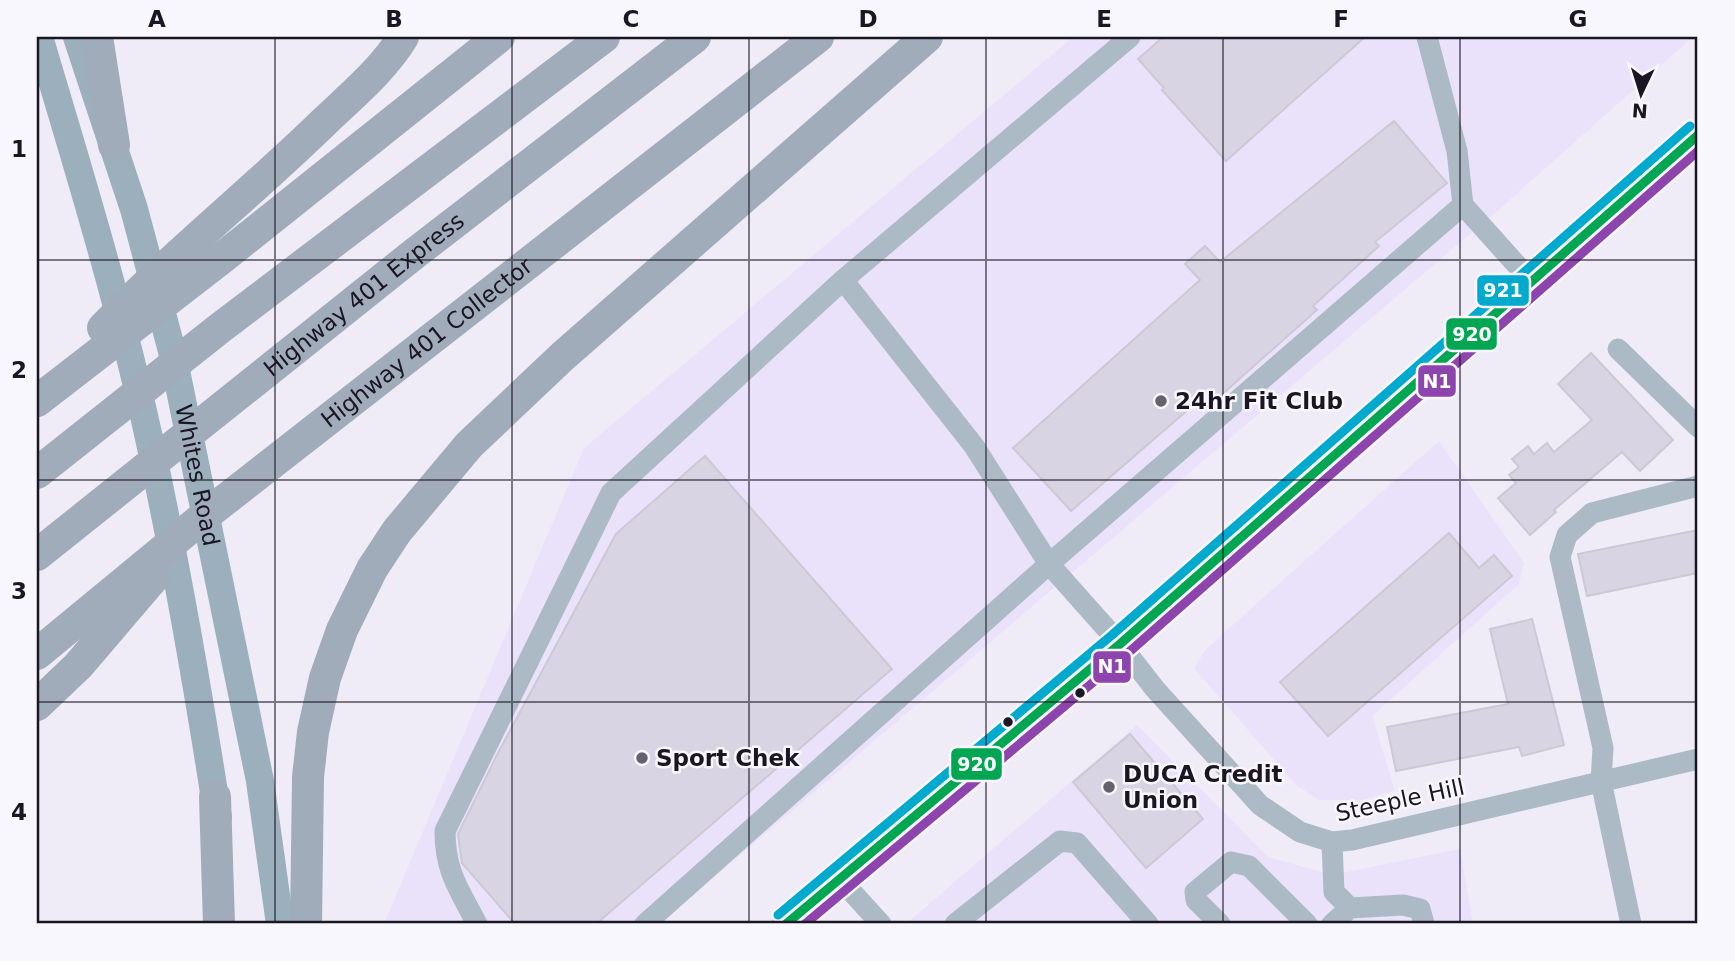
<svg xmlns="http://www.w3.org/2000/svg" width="1735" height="961" font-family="'DejaVu Sans',sans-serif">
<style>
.built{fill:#e9e2fa}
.building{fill:#d9d4e4;stroke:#ccc8d4;stroke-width:2}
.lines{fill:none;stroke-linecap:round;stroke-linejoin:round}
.minor{stroke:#acbac6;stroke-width:21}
.major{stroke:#9bafbc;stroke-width:28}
.highway{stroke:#a0acb9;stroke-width:32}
.bus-1-casing{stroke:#f9f7fe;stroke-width:14}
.bus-2-casing{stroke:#f9f7fe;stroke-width:14}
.bus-3-casing{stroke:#f9f7fe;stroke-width:14}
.bus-1{stroke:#00a651;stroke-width:9}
.bus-2{stroke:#8e44ad;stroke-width:9}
.bus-3{stroke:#00a9ce;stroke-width:9}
.grid{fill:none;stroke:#1a1623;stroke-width:2;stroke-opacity:0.55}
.poi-dot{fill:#65616e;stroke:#f9f7fe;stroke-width:2.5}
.bus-dot{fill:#1a1623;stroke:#f9f7fe;stroke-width:2.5}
.labels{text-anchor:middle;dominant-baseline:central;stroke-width:5;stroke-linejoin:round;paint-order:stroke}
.street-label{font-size:23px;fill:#1a1623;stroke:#f9f7fe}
.poi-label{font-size:23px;font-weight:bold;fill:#1a1623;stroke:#f9f7fe;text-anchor:start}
.line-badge{stroke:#f9f7fe;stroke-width:2.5}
.badge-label{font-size:19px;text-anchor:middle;font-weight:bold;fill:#fff}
.neatline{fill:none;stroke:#1a1623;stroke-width:2.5}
.grid-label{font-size:23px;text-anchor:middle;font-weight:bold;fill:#1a1623}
</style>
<rect width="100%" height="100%" fill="#efecf8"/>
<path class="built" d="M1073 37H1693L1503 206 659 924H384L584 448Z
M1439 441 1524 563 1519 584 1372 716 1395 791 1361 800H1318L1295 784 1194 668 1206 649Z
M1137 725 1268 857 1332 875 1460 849 1473 924H906Z"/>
<path class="building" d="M1163 37H1365L1226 161 1162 90 1164 88 1138 59Z
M1394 121 1447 183 1375 242 1379 246 1313 306 1317 310 1219 397 1212 389 1071 511 1013 448 1200 280 1185 264 1205 246 1220 262Z
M1591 353 1673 440 1640 471 1622 452 1554 510 1556 512 1530 535 1498 498 1516 483 1509 475 1519 467 1512 459 1528 446 1534 454 1547 443 1554 452 1592 420 1558 384Z
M705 456 892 669 596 924H515L462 863 458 834 498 753 616 534Z
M1698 530V573L1587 596 1578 554Z
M1449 533 1479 568 1494 555 1512 576 1328 736 1280 682Z
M1532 619 1564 745 1522 756 1519 747 1396 771 1387 727 1508 704 1490 629Z
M1130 734 1203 819 1146 868 1073 782Z"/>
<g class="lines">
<path class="minor" d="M1130 37 843 280 974 446 1049 564 1120 644 1155 689 1260 805 1300 832 1332 842 1352 840 1698 759
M1427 37 1457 151 1463 205
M1618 349 1698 427
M1332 842 1334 892 1350 908 1403 905 1420 909 1424 924
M840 879 881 924
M477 924C459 889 445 872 445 831L611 493 843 280
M645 924 1049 564 1463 205 1532 282
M955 924 1060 841 1077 843 1148 924
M1220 924 1196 900 1195 892 1231 862 1249 866 1307 924
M1332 924 1350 908
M1631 924 1601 781 1603 748 1560 557 1567 535 1592 513 1698 486"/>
<g class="major">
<path d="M39 37C80 174 122 311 152 452 178 573 199 695 218 818"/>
<path id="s1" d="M77 37 134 209 172 351 260 781 280 924"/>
<path d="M786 924 1120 644 1698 135"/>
</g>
<g class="highway">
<path d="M97 37 114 145"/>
<path d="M103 328C173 255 251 193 323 123 351 96 383 70 403 37"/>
<path d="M37 401 222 258 499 37"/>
<path d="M37 473 220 328 604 37"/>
<path id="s2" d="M37 555 414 254 695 37"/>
<path id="s3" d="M37 654 207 514 818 37"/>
<path d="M37 705 78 666 154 577"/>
<path d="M215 797 219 924"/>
<path d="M306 924 308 777 313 732 325 678 342 630 372 569 397 531 469 445 563 356 927 37"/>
</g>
<g class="bus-1-casing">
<path id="bus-1" d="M786 924 1120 644 1698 135"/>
</g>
<g class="bus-2-casing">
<path id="bus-2" d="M805 924 1128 653 1698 151"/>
</g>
<g class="bus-3-casing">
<path id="bus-3" d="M778 915 1112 635 1690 126"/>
</g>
<use href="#bus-1" class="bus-1"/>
<use href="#bus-2" class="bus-2"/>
<use href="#bus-3" class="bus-3"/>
</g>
<path class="grid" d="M275 37V924M512 37V924M749 37V924M986 37V924M1223 37V924M1460 37V924M37 260H1698M37 480H1698M37 702H1698"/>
<g class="poi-dot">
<circle cx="1161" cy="401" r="7"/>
<circle cx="642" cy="758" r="7"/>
<circle cx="1109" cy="787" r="7"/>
</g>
<g class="bus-dot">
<circle cx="1080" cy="693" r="6"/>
<circle cx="1008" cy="722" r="6"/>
</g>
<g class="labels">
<g class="street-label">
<text stroke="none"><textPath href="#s2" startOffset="418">Highway 401 Express</textPath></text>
<text stroke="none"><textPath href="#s3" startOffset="499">Highway 401 Collector</textPath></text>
<text stroke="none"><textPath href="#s1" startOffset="455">Whites Road</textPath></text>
<text transform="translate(1400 800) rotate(-12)">Steeple Hill</text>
</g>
<g class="poi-label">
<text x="1175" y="401">24hr Fit Club</text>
<text x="656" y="758">Sport Chek</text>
<text x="1123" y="774">DUCA Credit<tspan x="1123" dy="26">Union</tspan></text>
</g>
</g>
<g class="line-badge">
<rect x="1476" y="274" width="54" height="33" rx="7" fill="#00a9ce"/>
<rect x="1445" y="317" width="53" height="34" rx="7" fill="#00a651"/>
<rect x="1417" y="364" width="40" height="34" rx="7" fill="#8e44ad"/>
<rect x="1092" y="650" width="40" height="34" rx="7" fill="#8e44ad"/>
<rect x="950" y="747" width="53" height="34" rx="7" fill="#00a651"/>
</g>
<g class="badge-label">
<text x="1503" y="297">921</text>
<text x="1472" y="341">920</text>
<text x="1437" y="388">N1</text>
<text x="1112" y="673">N1</text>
<text x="977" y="771">920</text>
</g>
<rect width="1735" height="961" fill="none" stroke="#f9f7fe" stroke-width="77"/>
<g transform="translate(1641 94) rotate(184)" stroke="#f9f7fe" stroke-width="5" paint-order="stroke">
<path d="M0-5L12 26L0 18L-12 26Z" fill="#1a1623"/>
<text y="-10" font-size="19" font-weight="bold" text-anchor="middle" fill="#1a1623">N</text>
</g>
<rect x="38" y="38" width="1658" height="884" class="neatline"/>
<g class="grid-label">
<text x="157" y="27">A</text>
<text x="394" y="27">B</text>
<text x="631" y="27">C</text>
<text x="868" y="27">D</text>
<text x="1104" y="27">E</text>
<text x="1341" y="27">F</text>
<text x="1578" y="27">G</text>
<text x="19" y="157">1</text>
<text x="19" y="378">2</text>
<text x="19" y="599">3</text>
<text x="19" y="820">4</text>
</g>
</svg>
